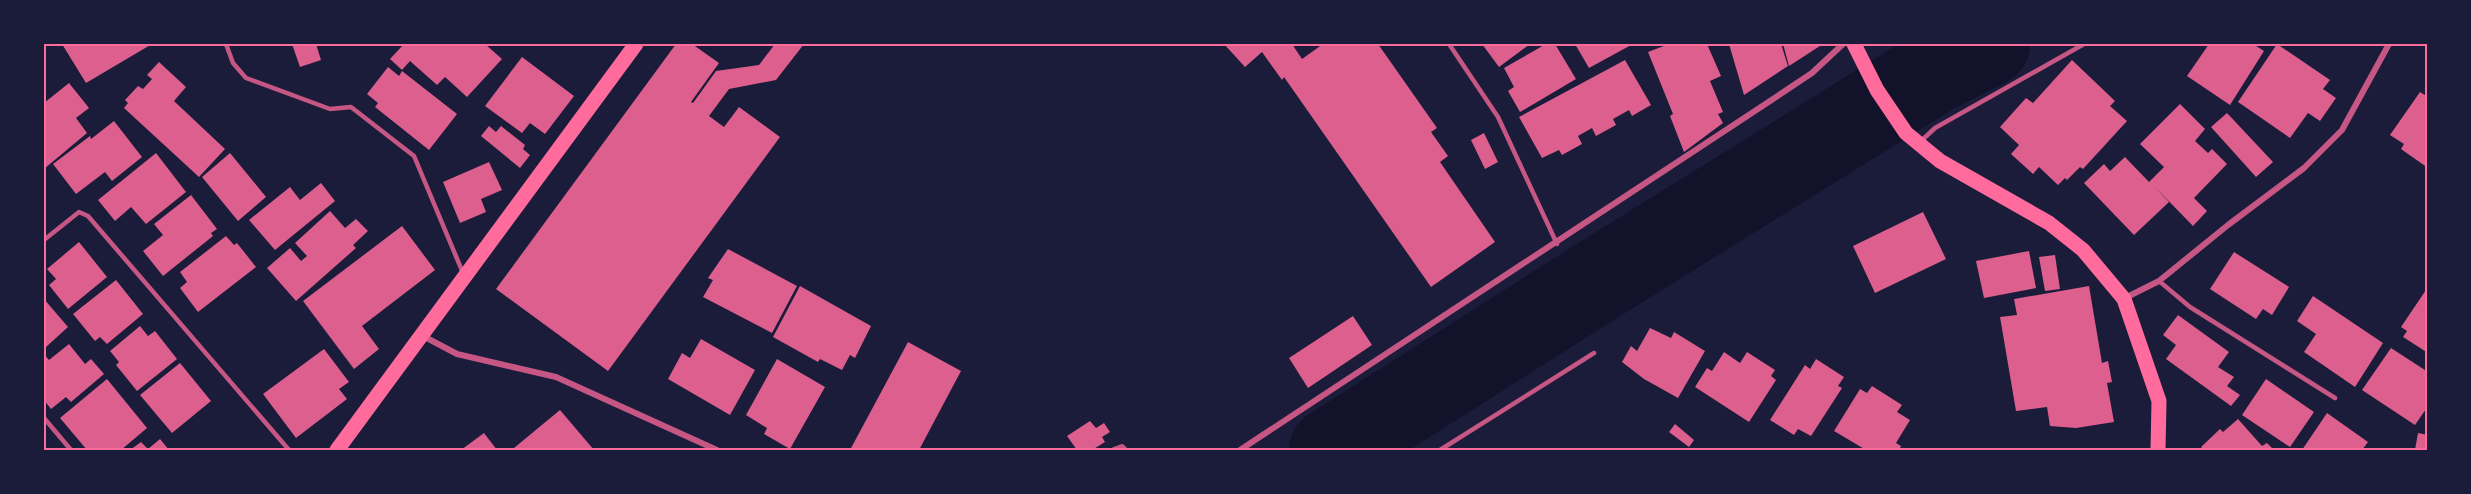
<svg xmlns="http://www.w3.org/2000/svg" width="2471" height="494" font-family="Barlow,sans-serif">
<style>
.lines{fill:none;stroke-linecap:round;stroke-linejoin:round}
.river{stroke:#12122b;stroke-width:84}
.building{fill:#dd5f8e}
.service{stroke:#c65784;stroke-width:4.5}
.minor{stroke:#c65784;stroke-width:6}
.primary{stroke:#ff6b9d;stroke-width:15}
.neatline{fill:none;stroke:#ff6b9d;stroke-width:2}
</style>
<rect width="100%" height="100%" fill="#1b1b3a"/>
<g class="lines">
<path class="river" d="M1331 450 1592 284 1933 72 1988 44"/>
</g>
<path class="building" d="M62 44H152L86 83Z
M292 44H316L321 60 300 67Z
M404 44H485L502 59 467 97 445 77 437 85 410 61 402 70 390 59Z
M676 44H692L719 63 691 102 693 103 716 71 759 65 775 44H804L776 80 729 89 709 116 724 127 739 107 780 137 608 371 496 289Z
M1224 44H1292L1302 59 1323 44H1378L1437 128 1431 132 1448 156 1440 162 1495 242 1431 287 1284 77 1282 80 1262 52 1245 67Z
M1482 44H1530L1499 67Z
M1546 44H1555L1576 79 1520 112 1508 91 1514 87 1504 68Z
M1575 44H1633L1589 68Z
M1669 44H1707L1721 76 1710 81 1723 112 1718 114 1723 123 1684 152 1670 116 1673 114 1648 52Z
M1729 44H1781L1788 66 1744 95Z
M1783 44H1823L1789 66Z
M2209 44H2253L2264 51 2230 105 2187 76Z
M2277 44 2330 80 2323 89 2336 98 2320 121 2308 113 2290 138 2238 102Z
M522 57 574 96 545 134 530 123 522 133 485 106Z
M1625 60 1651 105 1632 116 1629 110 1613 119 1616 125 1596 136 1592 128 1578 136 1582 144 1562 155 1559 150 1542 158 1519 117Z
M2072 60 2115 101 2110 106 2127 121 2083 169 2080 167 2067 180 2065 178 2058 185 2039 167 2033 174 2011 154 2019 145 2000 127 2026 98 2033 103Z
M159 62 186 87 174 101 225 149 199 177 124 108 128 103 125 100 138 86 143 89 152 79 147 75Z
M388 67 399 76 402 71 457 114 429 150 375 107 378 103 367 94Z
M69 83 89 108 76 118 87 133 44 169V103Z
M2420 92 2428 97V168L2401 149 2404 144 2390 135Z
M2180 104 2205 129 2195 141 2208 153 2212 149 2227 164 2194 198 2207 211 2193 226 2152 184 2169 202 2134 235 2084 183 2104 164 2110 171 2125 157 2149 182 2164 167 2140 144Z
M2227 113 2273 162 2256 177 2211 127Z
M114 121 142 157 112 181 105 172 76 194 53 164 90 136 91 139Z
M489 126 496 132 501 126 525 145 523 149 530 155 520 168 481 136Z
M1484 133 1498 162 1485 169 1471 140Z
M156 153 186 192 146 224 131 207 115 221 98 200Z
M230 153 266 197 238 221 202 177Z
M489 162 502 190 481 199 486 212 460 223 443 182Z
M321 183 335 201 275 250 249 220 290 187 300 200Z
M191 195 217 229 211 233 213 236 163 276 143 251 163 235 154 224Z
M330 211 345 228 356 219 368 231 353 245 356 248 296 301 267 268 290 248 301 261 307 256 295 243Z
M1923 212 1946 259 1875 293 1853 246Z
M402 226 435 270 362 326 379 349 354 369 303 301Z
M226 236 234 245 237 243 256 267 198 312 180 288 187 282 180 272Z
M79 242 107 277 68 309 49 285 56 279 47 269Z
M728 249 797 286 772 333 703 297 713 280 708 278Z
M2029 251 2036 288 1984 298 1976 261Z
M2234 252 2289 287 2272 315 2263 309 2256 319 2210 289Z
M2055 255 2060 289 2045 291 2039 257Z
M116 280 143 314 107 344 100 337 95 341 73 314Z
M800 286 871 326 855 358 850 355 842 370 820 359 818 362 773 337Z
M2089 286 2102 363 2108 361 2112 382 2107 383 2114 422 2076 428 2050 426 2047 407 2016 411 2000 317 2017 315 2014 299Z
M2428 287V353L2403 337 2407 331 2401 327Z
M2313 296 2383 343 2355 387 2304 352 2316 334 2297 321Z
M44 299 68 327 46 347 44 344Z
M2178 315 2229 352 2218 367 2234 377 2227 386 2240 395 2231 406 2166 359 2176 345 2163 335Z
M1353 316 1372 345 1308 388 1289 358Z
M140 326 148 336 155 331 177 359 137 391 116 365 119 362 110 351Z
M1650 328 1671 338 1674 332 1705 351 1678 398 1644 379 1622 362 1631 346 1637 351Z
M701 339 755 370 730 415 668 379 682 353 690 358Z
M908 342 961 371 919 450H850Z
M69 344 85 364 91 359 104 374 71 402 66 397 51 409 44 400V354L49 360Z
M2391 348 2428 372V410L2426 409 2415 425 2362 390Z
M324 349 349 382 339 389 347 399 296 438 263 394Z
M1724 352 1740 363 1747 352 1775 370 1771 376 1776 380 1749 422 1695 387 1707 368 1712 371Z
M777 359 825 387 790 449 764 434 767 428 746 415Z
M1816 359 1844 377 1838 386 1842 388 1811 436 1798 429 1794 435 1770 420 1805 365 1810 369Z
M180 363 211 401 172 433 140 395Z
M107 379 147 428 121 450H87L60 418Z
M2266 379 2314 412 2290 447 2242 415Z
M1872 386 1902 405 1897 412 1910 420 1896 443 1901 446 1899 450H1866L1834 431 1860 389 1867 393Z
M560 410 594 450H516L514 448Z
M2327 413 2368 442 2362 450H2302Z
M2238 419 2262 446 2267 443 2274 450H2204L2201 447 2220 429 2223 432Z
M1090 421 1096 428 1104 423 1110 432 1102 437 1105 442 1092 450H1077L1067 436Z
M1675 424 1694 440 1689 447 1669 432Z
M484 433 497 450H461Z
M2418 433 2428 435V450H2415Z
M160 439 169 450H130L141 442 148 449Z"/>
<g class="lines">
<path class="service" d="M226 44 233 63 246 78 330 109 351 107 414 156 463 273
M1449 44 1498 117 1557 244
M1920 142 1935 128 2084 44
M44 240 79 212 88 216 289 450
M2159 281 2190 307 2335 398
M44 418 71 450
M1440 450 1594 353"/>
<path class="minor" d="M2125 298 2159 281 2228 225 2304 168 2342 130 2389 44
M423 336 457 354 556 377 717 450
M1114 450 1122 447 1125 450
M1240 450 1767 103 1812 73 1843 44"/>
<path class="primary" d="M1854 44 1877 90 1906 133 1940 161 2049 223 2083 250 2124 299 2159 401 2158 450
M337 450 636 44"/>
</g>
<rect width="2471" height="494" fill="none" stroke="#1b1b3a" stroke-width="90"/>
<rect x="45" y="45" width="2381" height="404" class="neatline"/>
</svg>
